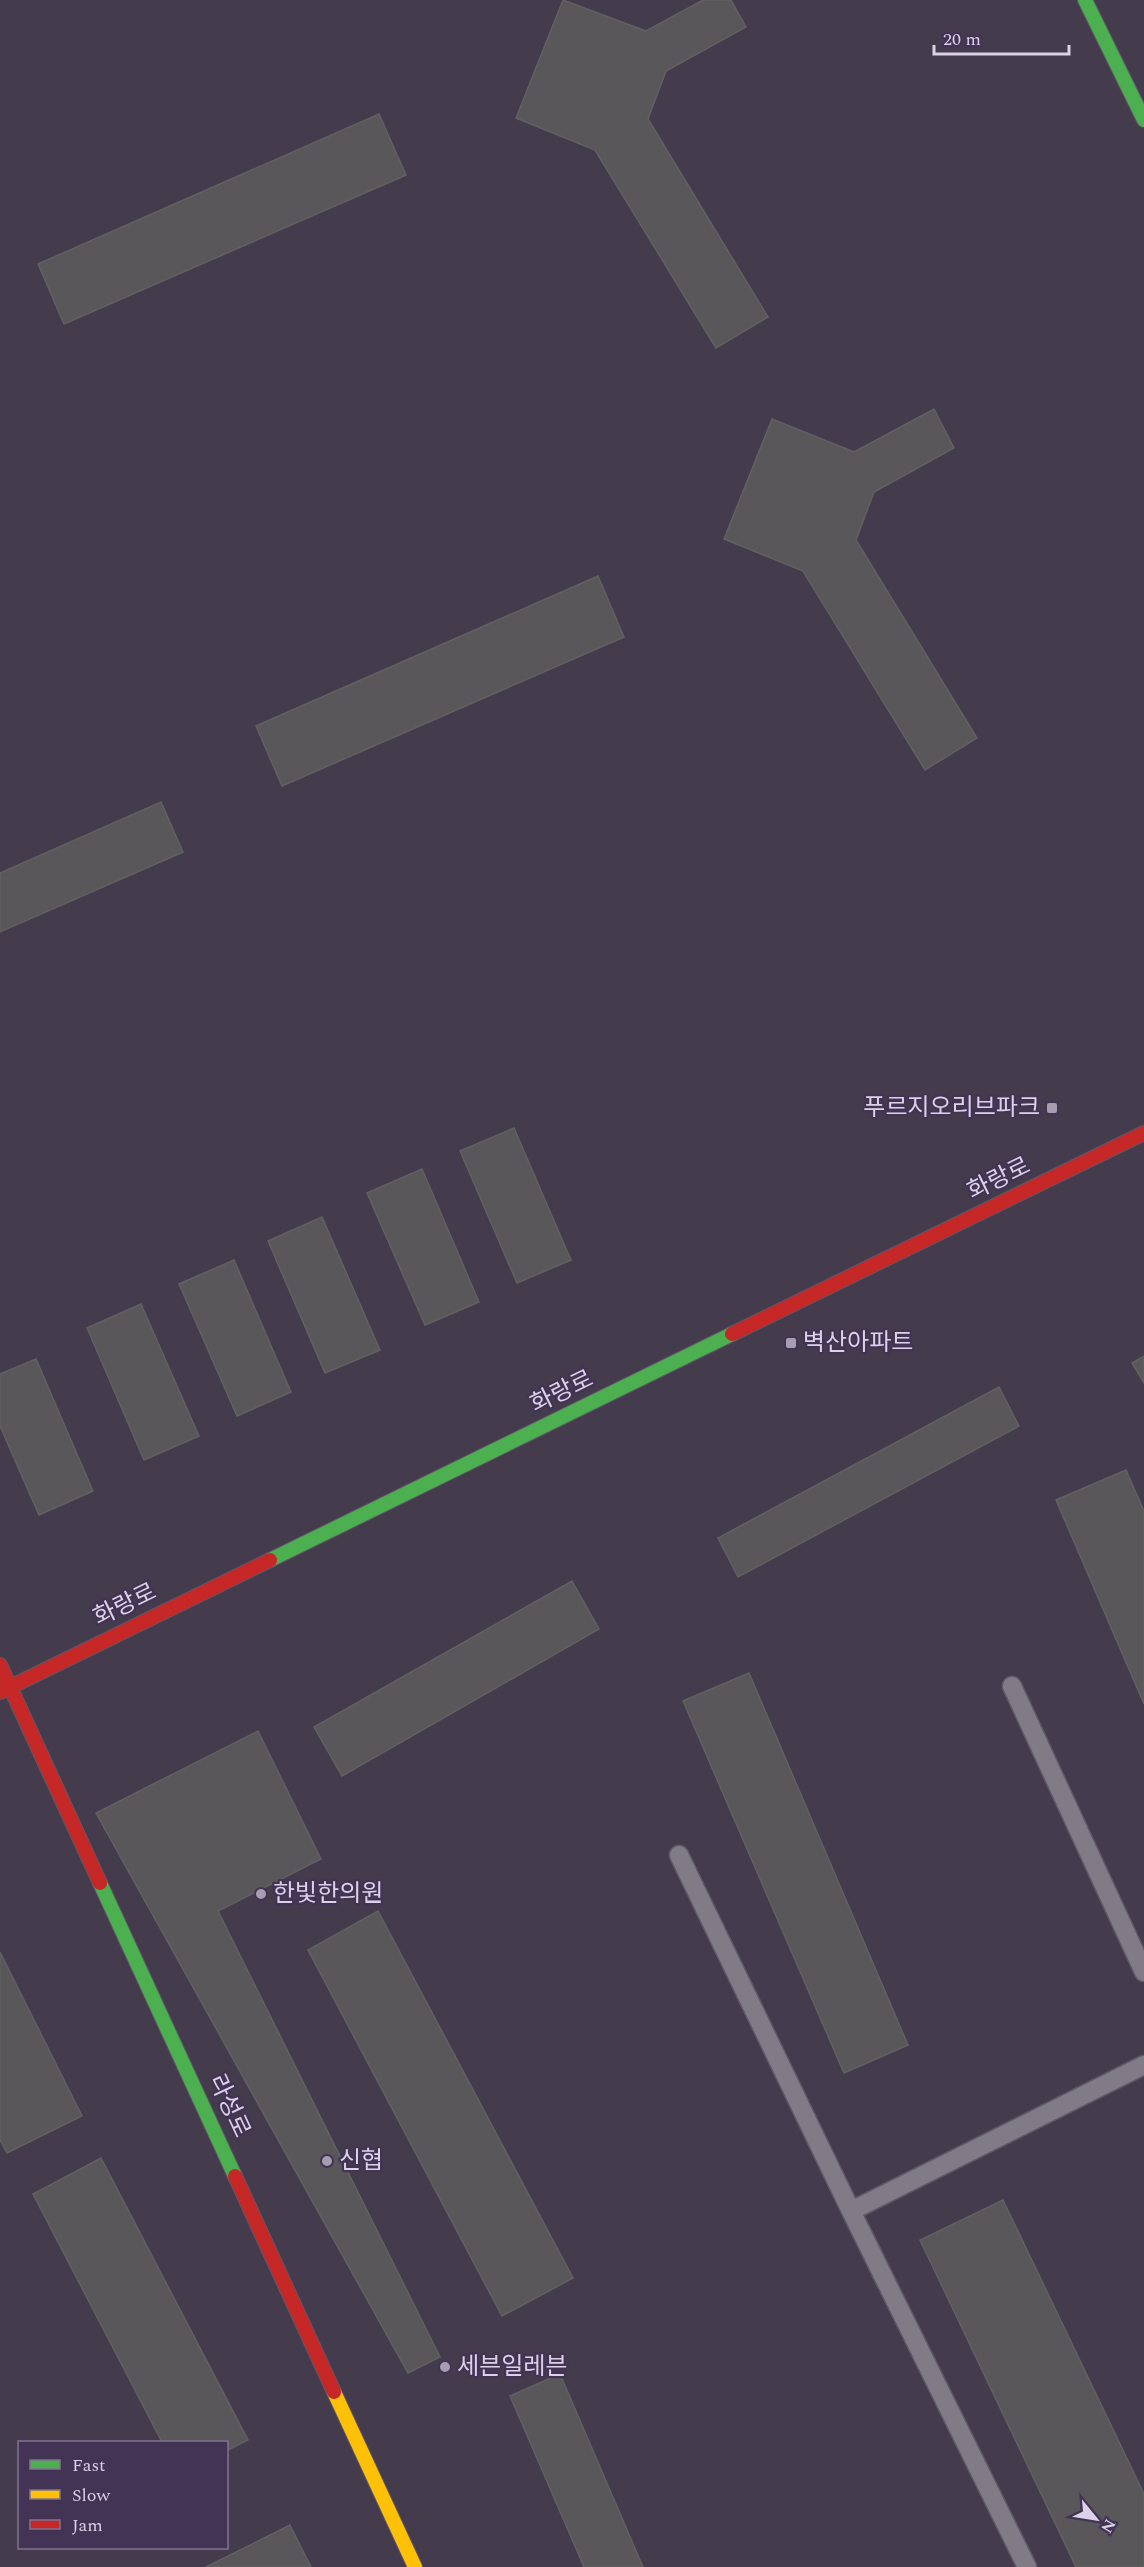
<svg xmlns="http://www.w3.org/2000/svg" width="1144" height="2567" font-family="Spectral,'Noto Sans KR',serif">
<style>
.building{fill:#59575a;stroke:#626162;stroke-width:1.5}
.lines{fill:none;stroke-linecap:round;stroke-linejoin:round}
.lane-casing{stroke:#5f5867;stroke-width:21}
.fast-casing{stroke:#5f5867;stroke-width:16}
.slow-casing{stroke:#5f5867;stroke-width:16}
.jam-casing{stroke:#5f5867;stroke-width:16}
.lane{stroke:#817b88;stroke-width:18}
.fast{stroke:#4caf50;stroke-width:14}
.slow{stroke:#ffc107;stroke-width:14}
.jam{stroke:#c62828;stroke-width:14}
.poi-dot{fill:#a69db1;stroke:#433355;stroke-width:2}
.labels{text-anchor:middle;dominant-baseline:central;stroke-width:4.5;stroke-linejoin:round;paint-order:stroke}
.poi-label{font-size:24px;fill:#dbd2e7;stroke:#433355;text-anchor:start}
.street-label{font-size:24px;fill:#dbd2e7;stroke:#433355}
</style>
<rect width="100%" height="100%" fill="#443b4d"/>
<path class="building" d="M563 0 646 31 703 0H731L746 27 666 71 648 119 768 317 716 348 595 150 516 118Z
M379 114 406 175 64 324 38 264Z
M934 409 954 448 874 492 856 540 977 738 925 770 803 571 724 539 772 419 854 452Z
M598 576 624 637 282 786 256 726Z
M161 802 183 852 0 932V873Z
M514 1128 571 1260 517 1283 460 1151Z
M422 1169 479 1302 425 1325 367 1193Z
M322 1217 380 1350 325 1373 268 1241Z
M234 1260 291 1392 237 1416 179 1284Z
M141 1304 199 1436 144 1460 87 1328Z
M1144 1356V1383L1132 1363Z
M36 1359 93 1491 39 1515 0 1426V1374Z
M999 1387 1019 1426 738 1577 718 1538Z
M1126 1470 1144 1511V1704L1056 1500Z
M572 1581 599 1629 342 1776 314 1727Z
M749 1673 908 2045 844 2073 683 1701Z
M258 1731 321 1859 218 1911 440 2357 408 2373 96 1813Z
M378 1911 573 2278 502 2316 308 1950Z
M0 1952 82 2116 7 2153 0 2140Z
M101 2158 248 2440 226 2451V2442H162L33 2194Z
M1003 2200 1144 2494V2567H1076L920 2240Z
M560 2374 643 2567H584L510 2396Z
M290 2525 311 2567H206Z"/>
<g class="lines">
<g class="lane-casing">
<path id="lane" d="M1012 1686 1144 1972
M679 1855 851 2211
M1027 2567 851 2211 1144 2065"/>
</g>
<g class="fast-casing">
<path id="fast" d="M1085 0 1144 120
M270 1560 732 1334
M100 1883 235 2176"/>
</g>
<g class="slow-casing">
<path id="slow" d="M334 2392 415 2567"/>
</g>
<g class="jam-casing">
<path id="jam" d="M732 1334 1144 1133
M0 1665 100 1883
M0 1692 270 1560
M235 2176 334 2392"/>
</g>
<use href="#lane" class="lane"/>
<use href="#fast" class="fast"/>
<use href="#slow" class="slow"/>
<use href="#jam" class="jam"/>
</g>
<g class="poi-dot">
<rect x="1046" y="1102" width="12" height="12" rx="3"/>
<rect x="785" y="1337" width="12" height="12" rx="3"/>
<circle cx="261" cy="1894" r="6"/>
<circle cx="327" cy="2161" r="6"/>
<circle cx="445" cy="2367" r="6"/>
</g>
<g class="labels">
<g class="poi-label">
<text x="1040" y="1108" text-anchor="end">푸르지오리브파크</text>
<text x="803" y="1343">벽산아파트</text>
<text x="273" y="1894">한빛한의원</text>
<text x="339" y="2161">신협</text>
<text x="457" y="2367">세븐일레븐</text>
</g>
<g class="street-label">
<text transform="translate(999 1179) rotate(-26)">화랑로</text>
<text transform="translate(562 1392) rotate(-26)">화랑로</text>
<text transform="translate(125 1605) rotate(-26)">화랑로</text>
<text transform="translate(229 2106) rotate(65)">라성로</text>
</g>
</g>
<rect x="18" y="2441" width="210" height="108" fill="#433355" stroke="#80738f" stroke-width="1.5"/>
<rect x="30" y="2460" width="30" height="9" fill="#4caf50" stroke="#80738f" stroke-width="1.5"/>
<text x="72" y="2471" font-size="18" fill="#dbd2e7">Fast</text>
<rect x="30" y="2490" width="30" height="9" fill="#ffc107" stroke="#80738f" stroke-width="1.5"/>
<text x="72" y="2501" font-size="18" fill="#dbd2e7">Slow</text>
<rect x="30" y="2520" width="30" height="9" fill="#c62828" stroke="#80738f" stroke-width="1.5"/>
<text x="72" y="2531" font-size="18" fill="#dbd2e7">Jam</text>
<g transform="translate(1096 2519) rotate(120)" stroke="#433355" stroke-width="4.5" paint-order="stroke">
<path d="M0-4.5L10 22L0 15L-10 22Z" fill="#dbd2e7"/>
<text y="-9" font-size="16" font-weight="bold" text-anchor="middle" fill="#dbd2e7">N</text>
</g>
<path d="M934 45v9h135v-9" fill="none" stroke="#dbd2e7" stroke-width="3"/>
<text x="943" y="45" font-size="18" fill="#dbd2e7" stroke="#433355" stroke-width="4.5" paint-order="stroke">20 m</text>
</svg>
